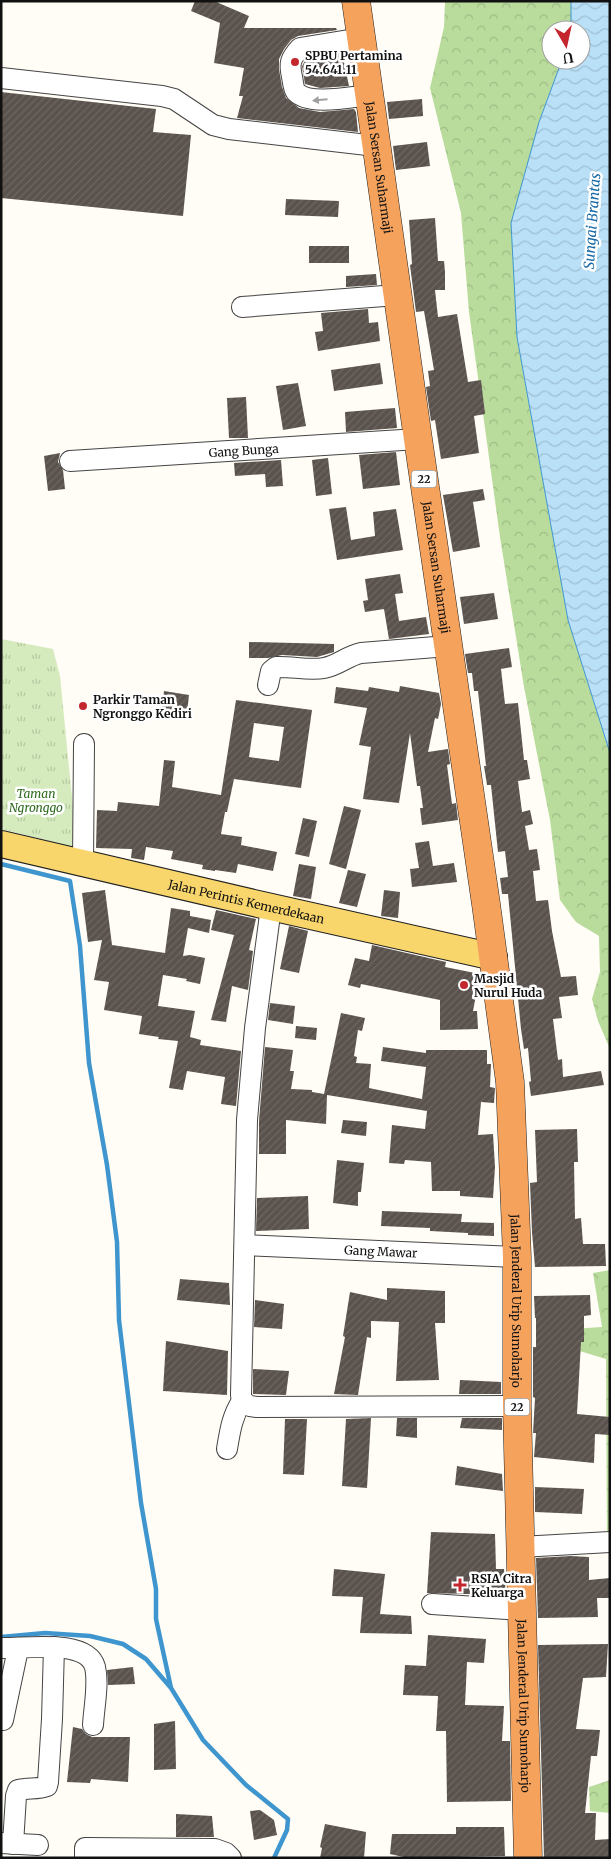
<svg xmlns="http://www.w3.org/2000/svg" width="611" height="1859" font-family="Merriweather,serif">
<style>
.forest{fill:url(#forest-crowns)}
.park{fill:url(#park-tufts)}
.water{fill:url(#water-waves);stroke:#3f96cf}
.lines{fill:none;stroke-linecap:round;stroke-linejoin:round}
.stream{stroke:#3f96cf;stroke-width:4.5}
.building{fill:url(#building-hatch);fill-rule:evenodd}
.minor-casing{stroke:#444;stroke-width:22}
.major-casing{stroke:#222;stroke-width:28}
.highway-casing{stroke:#222;stroke-width:29}
.minor{stroke:#fff;stroke-width:20}
.major{stroke:#f9d66b;stroke-width:26}
.highway{stroke:#f5a25d;stroke-width:28}
.oneway{fill:#a0a0a0}
.poi-dot{fill:#c4262e;stroke:#fff;stroke-width:2}
.labels{text-anchor:middle;dominant-baseline:central;stroke-width:5;stroke-linejoin:round;paint-order:stroke}
.shield{fill:#fff;stroke:#585858;stroke-width:1}
.shield-label{font-size:11px;font-weight:bold;fill:#111}
.poi-label{font-size:12px;font-weight:bold;fill:#111;stroke:#fff;text-anchor:start}
.street-label{font-size:12px;fill:#111;stroke:#fff}
.park-label{font-size:12px;font-style:italic;fill:#2f6b1f;stroke:#fff}
.water-label{font-size:14px;font-style:italic;fill:#1768a6;stroke:#fff}
</style>
<defs>
<pattern id="forest-crowns" width="20" height="18" patternUnits="userSpaceOnUse" patternTransform="scale(1.25)"><rect width="20" height="18" fill="#b9dc9c"/><path d="M2 6a3 3 0 1 1 6 0M12 15a3 3 0 1 1 6 0" fill="none" stroke="#9ebc85"/></pattern>
<pattern id="park-tufts" width="24" height="20" patternUnits="userSpaceOnUse" patternTransform="scale(1.25)"><rect width="24" height="20" fill="#d5ebbd"/><path d="M3 7l-1-3M5 7V3M7 7l1-3M15 17l-1-3M17 17v-4M19 17l1-3" fill="none" stroke="#b6c8a1"/></pattern>
<pattern id="water-waves" width="16" height="10" patternUnits="userSpaceOnUse" patternTransform="scale(1.25)"><rect width="16" height="10" fill="#b9e0f7"/><path d="M0 5q4-4 8 0t8 0" fill="none" stroke="#9ebfd3"/></pattern>
<pattern id="building-hatch" width="6" height="6" patternUnits="userSpaceOnUse" patternTransform="scale(1.25)"><rect width="6" height="6" fill="#5a524d"/><path d="M-1 1l2-2M0 6l6-6M5 7l2-2" fill="none" stroke="#6d6662"/></pattern>
</defs>
<rect width="100%" height="100%" fill="#fffdf5"/>
<path class="forest" d="M445 1H571V30H551V60H562L539 122 517 337 568 620 610 753V1049L598 1021 592 999 600 972 599 936 576 922 560 900 550 820 524 687 500 537 469 312 461 213 430 88 444 27Z
M610 1270V1543H607L606 1359 573 1349 571 1329 602 1327 593 1273Z
M610 1780V1813L590 1811 589 1787Z"/>
<path class="park" d="M1 639 53 649 60 676 77 848 1 829Z"/>
<path class="water" d="M571 1H610V753L568 620 517 337 511 223 539 122 562 60H581V30H571Z"/>
<g class="lines">
<path class="stream" d="M1 864 70 881 80 946 89 1063 107 1165 117 1242 119 1320 141 1503 156 1589V1619L171 1688
M1 1637 45 1633 90 1636 123 1644 146 1659 171 1688 203 1740 246 1785 288 1819 287 1830 274 1858"/>
</g>
<path class="building" d="M195 1H214L249 16 244 28H336L337 30 298 36 291 40 284 49 279 59V69L282 87 286 98 299 108 320 112 354 109 356 112 358 132 237 118 243 96H239L244 68 214 63 220 23 191 11Z
M342 53 349 86 320 88 305 84 302 66 306 59Z
M1 92 156 109 153 132 191 135 183 216 1 198Z
M422 99 423 116 389 119 387 102Z
M427 142 430 166 396 170 393 146Z
M286 199 339 201 338 217 285 215Z
M435 218 438 261H444L445 272V290H435L438 317 457 314 468 382 481 380 485 414 474 416 479 453 441 459 435 420 431 421 426 387 430 386 428 371 434 370 424 311 416 312 410 265 412 264 409 220Z
M309 246H349V263H309Z
M376 274 377 285 346 287V276Z
M368 309 369 323 378 322 380 341 318 351 315 332 323 331 321 313Z
M380 363 383 384 334 391 331 370Z
M298 383 306 426 283 430 276 386Z
M246 397 248 438H229L227 398Z
M395 408 397 428 346 432 345 412Z
M396 452 400 485 363 489 359 455Z
M60 453 58 462 63 470 65 489 48 491 44 456Z
M328 458 332 494 316 496 312 460Z
M281 460 283 486 266 487 265 474 235 476 234 463Z
M483 489 485 500 473 502 480 547 453 552 443 495Z
M346 507 351 540 375 536 373 512 396 509 403 550 337 560 329 509Z
M400 574 403 593 395 594 399 621 426 617 429 634 389 639 384 609 365 612 363 601 368 600 365 579Z
M494 593 498 619 464 624 460 597Z
M249 642 334 644V652L317 657 282 655 268 658H249Z
M509 648 512 667 501 669 505 704 518 703 524 760H527L530 779 518 781 522 812 530 810 533 824 525 826 529 850 537 849 540 870 533 871 536 901 548 900 552 931 561 977 576 976 578 995 559 997 562 1018 553 1019 558 1060 562 1059 563 1077 601 1071 604 1085 531 1096 529 1082 531 1081 528 1048 524 1049 521 1029 508 894H502L500 878 508 877 505 851 498 852 491 785H487L484 766H486L478 691H474L472 673H468L465 654Z
M400 686 439 693 441 704 438 719 435 718 428 752 448 749 450 764 447 765 452 804 456 803 458 820 422 825 420 808H423L420 786H417L410 733 399 803 363 799 371 747 359 745 367 708 334 703 336 687 368 691 369 687 399 692Z
M164 691 189 695 187 713 162 710Z
M236 700 312 710 301 788 234 779 227 812H225L221 834 242 837 241 845 277 852 273 871 238 864 236 873 215 870V871L202 869 203 865 171 859 173 851 146 847 144 860 131 858 132 849 96 848 97 810 117 811 118 802 159 806 164 760 175 761 172 787 221 795ZM254 723 284 727 279 761 249 757Z
M344 806 361 810 346 869 329 864Z
M303 818 317 821 309 857 295 854Z
M429 841 433 866 454 863 457 882 412 887 410 869 419 868 415 843Z
M299 864 316 867 311 899 293 896Z
M348 870 366 874 357 907 339 903Z
M105 890 112 945 165 953 171 908 190 911V916L211 920 209 933 188 928 183 956 190 955 205 958 200 984 186 981 187 979 163 975 158 1006 195 1011 190 1037 201 1040 200 1045 241 1051 236 1106 221 1104 225 1077 187 1071 183 1090 169 1088 178 1041 158 1039 159 1037 139 1034 142 1016 104 1010 109 982 94 980 102 940 88 942 82 893Z
M384 890 400 892 398 918 381 916Z
M216 910 256 919 249 950 253 951 248 990 232 986 226 1022 211 1020 234 935 211 930Z
M289 926 308 931 299 973 280 969Z
M372 945 446 962 445 967 480 974 473 1011H477L478 1029 440 1030V1000L361 984 360 988 348 985 355 958 369 961Z
M270 1003 295 1006 293 1024 268 1020Z
M341 1013 365 1018 362 1031 358 1030 354 1056 357 1057 356 1063 371 1064 369 1088 422 1099 426 1067 381 1061 383 1047 426 1053V1050H487V1064H491L490 1087 495 1088 494 1103 481 1102 478 1135 493 1134 495 1167 493 1198 460 1196V1191H432L431 1162 405 1160 404 1164 389 1163 392 1125 425 1129 427 1111 327 1095 326 1124 286 1120V1154H259V1121L265 1047 293 1050 290 1071H294L291 1089 312 1090V1092L324 1094Z
M296 1026 317 1028 316 1040 295 1038Z
M343 1120 367 1122 366 1136 341 1133Z
M577 1129 578 1162H574L575 1219 581 1218 583 1244H605L606 1266 535 1267 532 1232 530 1183 537 1182 535 1130Z
M337 1160 364 1163 361 1192H358V1206L333 1203Z
M308 1196 309 1229 256 1231 257 1198Z
M382 1211 462 1214 461 1222 494 1223V1236L468 1235V1233L430 1231V1228L381 1226Z
M180 1279 229 1283 230 1305 177 1300Z
M387 1288 445 1291V1323H435L439 1380 396 1381 399 1322 371 1321V1338L367 1337 358 1395 334 1394 345 1337 343 1336 350 1292 387 1300Z
M590 1295 591 1315 584 1316V1342H581L577 1414 610 1417V1435L595 1434 594 1463 534 1457 536 1433H533L535 1398 533 1397V1347H536V1318H535L534 1296Z
M255 1300 284 1304 282 1329 254 1327Z
M166 1341 228 1351 227 1395 163 1391Z
M253 1369 289 1371 286 1395 253 1394Z
M460 1380 501 1382V1394H459Z
M371 1418 367 1488 342 1486 346 1419Z
M397 1418H417V1438L396 1436Z
M462 1418H502V1430L460 1428Z
M285 1419H307L304 1475 283 1474Z
M457 1466 502 1474 503 1491 455 1485Z
M535 1487 584 1489 582 1514 535 1512Z
M431 1532 495 1534 496 1569H504L506 1595 427 1593Z
M571 1556 589 1557V1580L610 1578V1598H597L598 1617 538 1618 536 1558Z
M334 1569 385 1574 380 1614 411 1616 412 1634 360 1633 363 1597 332 1596Z
M428 1635 486 1639 484 1663 467 1662 465 1705 504 1706 502 1741H510L511 1801 447 1802 446 1731H436L438 1696 403 1695 405 1665 426 1666Z
M608 1644 606 1677 583 1678 576 1729 600 1730 597 1756H591L585 1813H596L595 1840 610 1839V1858H544L538 1645Z
M133 1667 135 1684 108 1685 107 1670Z
M175 1721 176 1769 154 1770V1724Z
M73 1727 82 1729 86 1734 92 1737H130L128 1782 91 1779 90 1783 67 1782Z
M260 1810 274 1820 277 1835 254 1840 250 1811Z
M176 1814 212 1816 214 1837H176Z
M325 1824 366 1832 364 1858H320L322 1848 320 1847Z
M456 1827H504L505 1856 408 1858 390 1854 392 1834H456Z"/>
<g class="lines">
<g class="minor-casing">
<g id="minor">
<path d="M361 38 300 48C290 59 289 63 292 77 293 81 293 88 296 92 309 106 350 97 369 95"/>
<path d="M1 78 162 96 174 99 213 125 229 129 376 146"/>
<path d="M242 307 397 295"/>
<path id="s1" d="M70 461 418 439"/>
<path d="M268 685 271 671 276 667C291 666 309 671 324 668 339 665 347 656 361 653L448 646"/>
<path d="M83 864 84 744"/>
<path d="M271 907 255 1028 247 1120 241 1395 242 1401 250 1406 257 1407 517 1406"/>
<path id="s2" d="M245 1245 517 1257"/>
<path d="M227 1449C230 1431 232 1416 242 1401"/>
<path d="M520 1547 610 1542"/>
<path d="M432 1604 522 1610"/>
<path d="M1 1648C23 1649 87 1638 95 1667 99 1684 94 1707 93 1725"/>
<path d="M3 1720 18 1649"/>
<path d="M1 1843 38 1845"/>
<path d="M13 1844 16 1796 18 1790C28 1787 37 1790 47 1786L48 1782 52 1719 54 1647"/>
<path d="M85 1858V1848L215 1849 226 1853 231 1858"/>
</g>
</g>
<g class="major-casing">
<g id="major">
<path id="s3" d="M1 844 271 907 494 957"/>
</g>
</g>
<g class="highway-casing">
<g id="highway">
<path id="s4" d="M356 1 418 439 486 904 510 1082 517 1257V1406L528 1858"/>
</g>
</g>
<use href="#minor" class="minor"/>
<use href="#major" class="major"/>
<use href="#highway" class="highway"/>
</g>
<defs><path id="oneway-solid" d="M-6-.8H1V-3.2L6.5 0L1 3.2V.8H-6Z" transform="scale(1.25)"/></defs>
<use class="oneway" href="#oneway-solid" transform="translate(320 100) rotate(175)"/>
<g class="poi-dot">
<circle cx="295" cy="62" r="5"/>
<circle cx="83" cy="706" r="5"/>
<circle cx="464" cy="985" r="5"/>
<path d="M457.5 1577.5h5v5h5v5h-5v5h-5v-5h-5v-5h5z"/>
</g>
<g class="labels">
<g class="shield">
<rect x="411.5" y="470.5" width="25" height="17" rx="4"/>
<rect x="504.5" y="1398.5" width="25" height="17" rx="4"/>
</g>
<g class="shield-label">
<text x="424" y="479">22</text>
<text x="517" y="1407">22</text>
</g>
<g class="poi-label">
<text x="305" y="55">SPBU Pertamina<tspan x="305" dy="14">54.641.11</tspan></text>
<text x="93" y="699">Parkir Taman<tspan x="93" dy="14">Ngronggo Kediri</tspan></text>
<text x="474" y="978">Masjid<tspan x="474" dy="14">Nurul Huda</tspan></text>
<text x="471" y="1578">RSIA Citra<tspan x="471" dy="14">Keluarga</tspan></text>
</g>
<g class="street-label">
<text stroke="none"><textPath href="#s4" startOffset="168">Jalan Sersan Suharmaji</textPath></text>
<text stroke="none"><textPath href="#s1" startOffset="174">Gang Bunga</textPath></text>
<text stroke="none"><textPath href="#s4" startOffset="572">Jalan Sersan Suharmaji</textPath></text>
<text stroke="none"><textPath href="#s3" startOffset="252">Jalan Perintis Kemerdekaan</textPath></text>
<text stroke="none"><textPath href="#s2" startOffset="136">Gang Mawar</textPath></text>
<text stroke="none"><textPath href="#s4" startOffset="1311">Jalan Jenderal Urip Sumoharjo</textPath></text>
<text stroke="none"><textPath href="#s4" startOffset="1716">Jalan Jenderal Urip Sumoharjo</textPath></text>
</g>
<g class="park-label">
<text x="36" y="793">Taman<tspan x="36" dy="14">Ngronggo</tspan></text>
</g>
<g class="water-label">
<text transform="translate(592 221) rotate(-86)">Sungai Brantas</text>
</g>
</g>
<rect width="611" height="1859" fill="none" stroke="#111111" stroke-width="5"/>
<g transform="translate(566 45) rotate(171)"><circle r="24" fill="#ffffff" stroke="#a0a0a0"/>
<path d="M0-4L9 19L0 12L-9 19Z" fill="#c4262e"/>
<text y="-8" font-size="14" font-weight="bold" text-anchor="middle" fill="#111111">U</text>
</g>
</svg>
